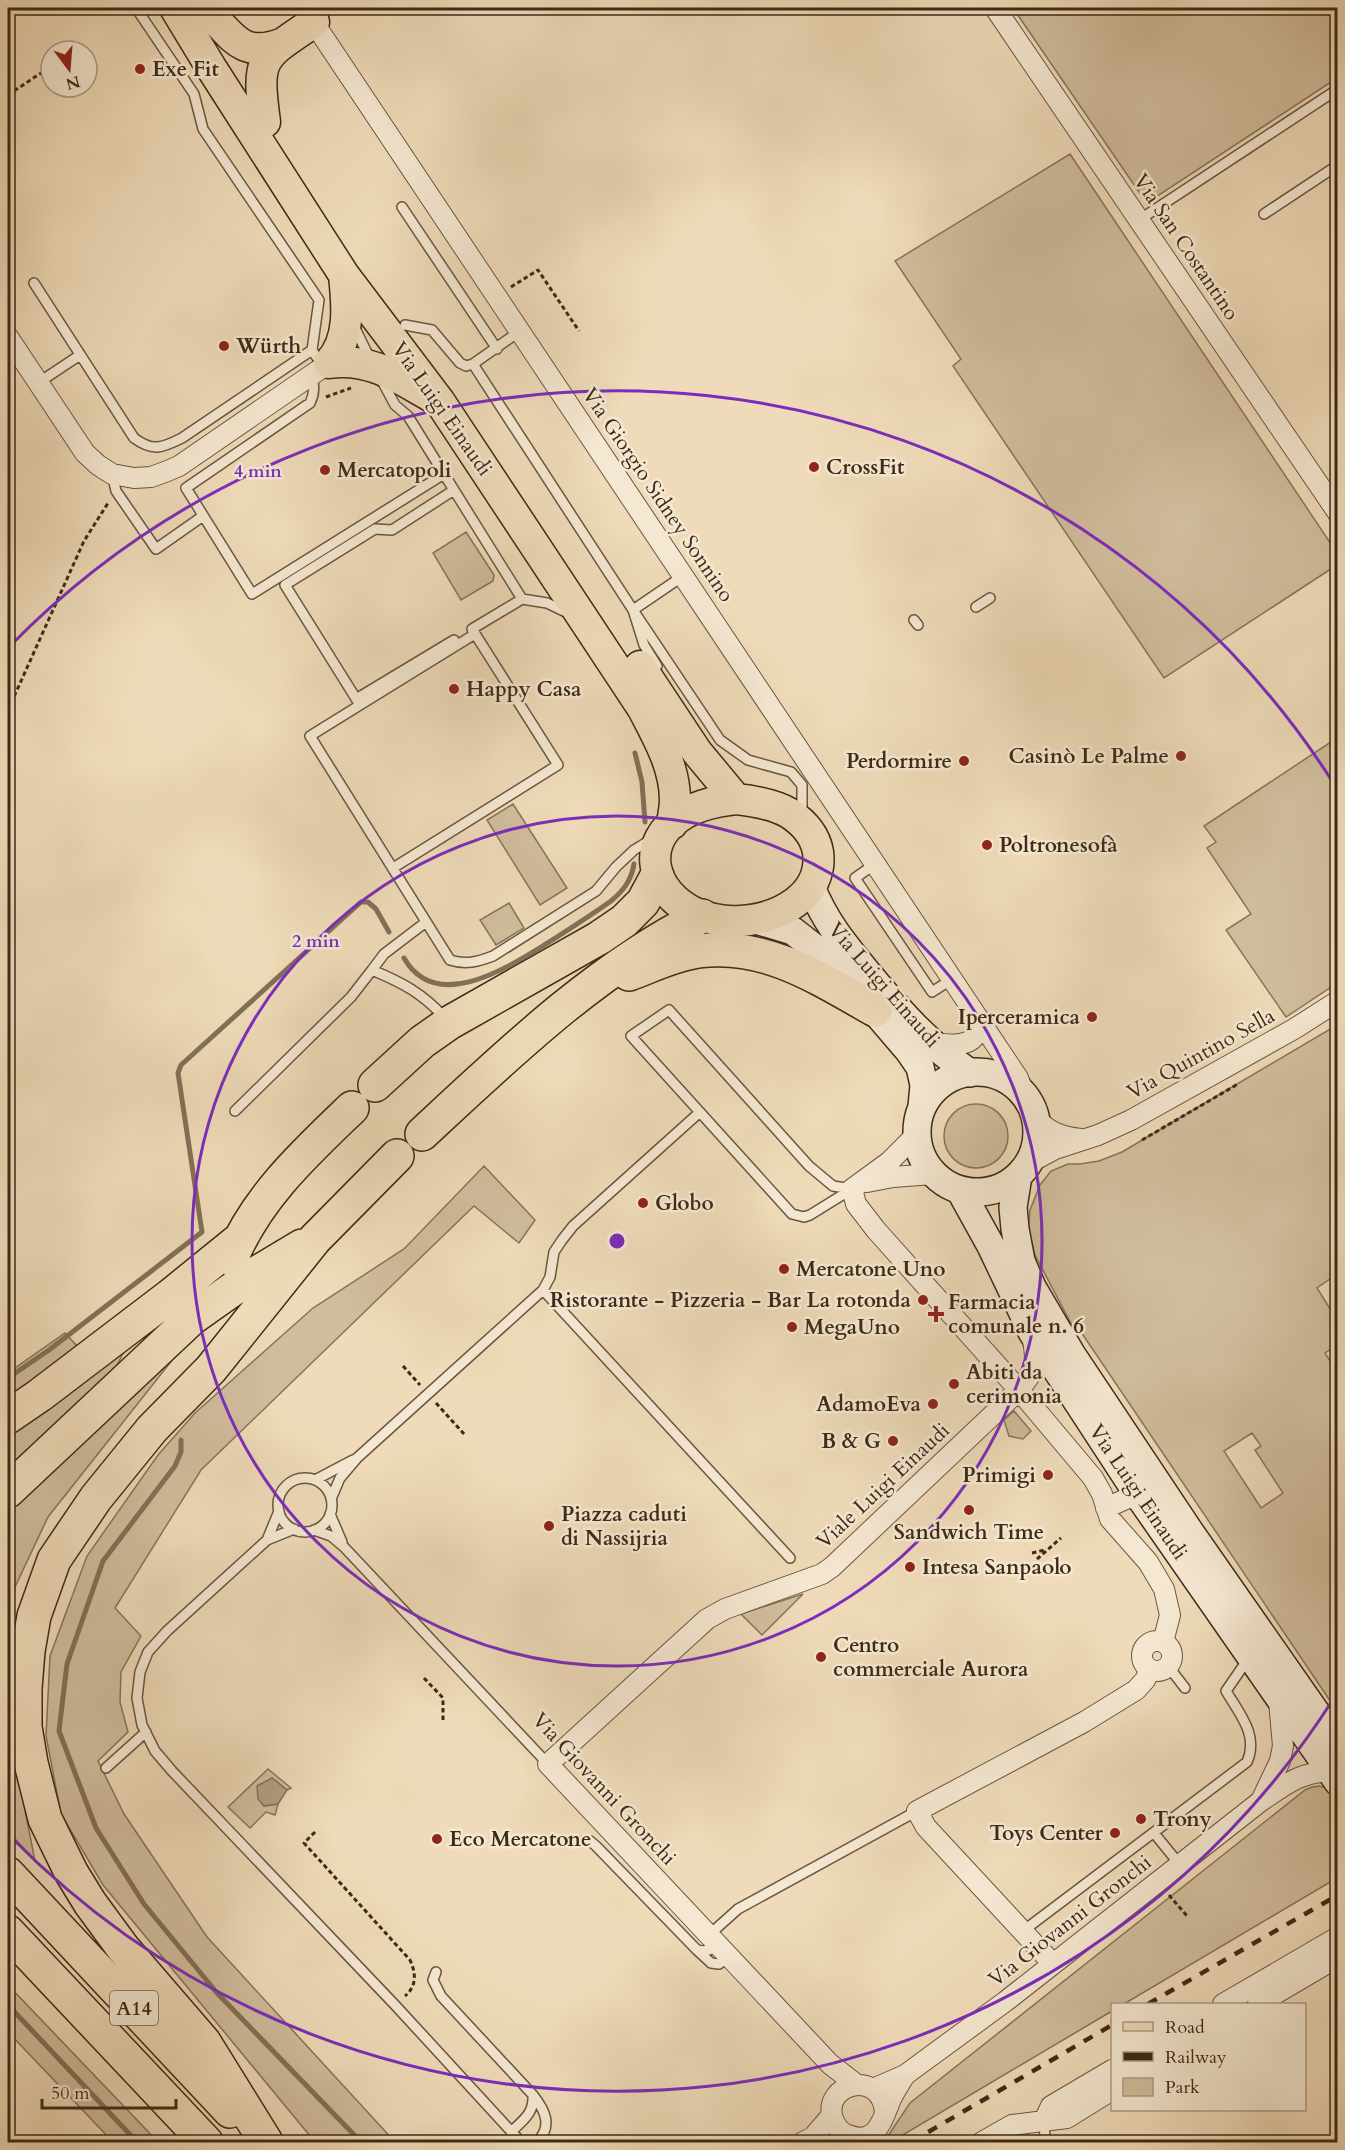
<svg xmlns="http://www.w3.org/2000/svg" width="1345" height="2150" font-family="Cardo,serif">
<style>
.green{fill:#d1bd9d;stroke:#87745a;stroke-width:1.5;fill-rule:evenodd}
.water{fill:#b29f82;stroke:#837057;stroke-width:1.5}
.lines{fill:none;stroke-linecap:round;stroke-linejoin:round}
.stream{stroke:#837057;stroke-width:5}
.lane-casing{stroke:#6a5640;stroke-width:12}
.street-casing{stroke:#6a5640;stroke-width:22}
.secondary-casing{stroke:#3d2a17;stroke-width:30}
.primary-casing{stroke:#3d2a17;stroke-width:33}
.highway-casing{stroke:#3d2a17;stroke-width:36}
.path{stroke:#3d2a17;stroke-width:3;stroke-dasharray:4.5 3;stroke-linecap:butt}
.lane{stroke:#f5e8d2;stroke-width:9}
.street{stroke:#f5e8d2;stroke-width:20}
.secondary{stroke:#f5e8d2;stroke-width:27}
.primary{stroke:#efdbb9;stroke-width:30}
.highway{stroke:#efdbb9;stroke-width:33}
.rail{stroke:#3d2a17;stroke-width:4.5;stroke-dasharray:10 10;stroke-linecap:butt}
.ring{fill:none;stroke:#7b2cbf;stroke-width:3}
.poi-dot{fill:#8f2418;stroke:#f5e8d2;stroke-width:2}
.labels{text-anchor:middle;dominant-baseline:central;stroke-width:5;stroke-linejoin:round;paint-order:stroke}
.shield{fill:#f5e8d2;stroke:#74634f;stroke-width:1.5}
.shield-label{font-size:20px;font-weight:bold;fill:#3d2a17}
.poi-label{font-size:21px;font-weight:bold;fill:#3d2a17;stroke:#f5e8d2;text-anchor:start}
.street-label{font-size:21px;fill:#3d2a17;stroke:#f5e8d2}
.centre{fill:#7b2cbf;stroke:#f5e8d2;stroke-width:3}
.ring-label{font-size:18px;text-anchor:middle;font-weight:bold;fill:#7b2cbf;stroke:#f5e8d2;stroke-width:5;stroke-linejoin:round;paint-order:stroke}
</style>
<rect width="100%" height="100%" fill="#efdbb9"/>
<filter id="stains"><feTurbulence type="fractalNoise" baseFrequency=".00333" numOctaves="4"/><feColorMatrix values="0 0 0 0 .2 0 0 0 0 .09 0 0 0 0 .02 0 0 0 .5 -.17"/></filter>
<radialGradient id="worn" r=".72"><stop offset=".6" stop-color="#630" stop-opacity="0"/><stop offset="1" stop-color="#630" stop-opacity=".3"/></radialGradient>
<path class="green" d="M1013 8H1337V78L1150 201 1143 198Z
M1070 154 1337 553V565L1164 678 953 366 961 359 895 261Z
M466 532 494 575 493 581 461 600 433 553Z
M1337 738V983L1286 1017 1226 930 1251 914 1207 848 1216 842 1204 826Z
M513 804 567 888 540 905 487 820Z
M509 903 524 928 496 945 480 920Z
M1337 1025V1274L1317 1288 1337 1320 1336 1329 1337 1345 1325 1353 1338 1374 1337 1711 1079 1329 1075 1331 1035 1255 1028 1231 1030 1210 1040 1185 1051 1171 1068 1164H1080L1099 1161 1122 1152ZM1252 1433 1261 1446 1255 1450 1283 1493 1261 1508 1224 1451Z
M944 1136a32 32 0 1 1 64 0a32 32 0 1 1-64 0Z
M484 1166 535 1220 519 1243 474 1206 201 1470 115 1608 141 1636 121 1672 120 1702 128 1732 98 1761 124 1814 207 1937 395 2142H315L103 1885 61 1814 46 1736 50 1656 87 1556 158 1455 195 1413 313 1308 404 1249Z
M65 1333 77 1346 8 1398V1373Z
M130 1340 114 1371 8 1469V1420Z
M177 1354 48 1517 15 1587 8 1643V1505Z
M1014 1411 1031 1431 1023 1439 1009 1436 1004 1420Z
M803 1594 762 1635 741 1614Z
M8 1659 15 1760 35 1861 8 1831Z
M268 1769 291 1788 287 1790 272 1778 264 1806 278 1804 275 1815 266 1812 250 1828 228 1807Z
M1319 1786 1326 1788 1338 1802 1337 1878 1124 2004H1112V2011L891 2142H884L910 2103 1305 1790 1312 1787Z
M8 1985 158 2142H113L8 2032Z"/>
<path class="water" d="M272 1778 287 1790 278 1804 264 1806 258 1799 257 1786Z"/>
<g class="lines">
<path class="stream" d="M635 753 642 782 645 822
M404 958C436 1014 507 968 546 944 568 930 590 916 611 901 624 890 631 881 634 864
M8 1378 49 1350 202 1232 178 1073 181 1065 361 902H368L376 909 389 932
M181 1440V1452L175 1466 103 1561 67 1664 59 1731 96 1828 144 1904 217 1993 361 2142
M8 2005 137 2142"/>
<g class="lane-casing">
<path id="lane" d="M136 8 194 94 203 129 319 300 312 350 322 365
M402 207 497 349
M1264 214 1338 165
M1139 220 1338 89
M34 283 134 438C153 452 162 448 182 438L312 350
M405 325 432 330 460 363 466 366 473 364 520 331
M354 326 370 359
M473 364 633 610 644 645 657 666
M312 375C314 386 315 393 310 403L186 488 252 594 444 474 408 416 395 405 381 379
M38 383 80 355
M112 474 116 491 156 549 203 516
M444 474 522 599
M454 490 392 530 375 529 285 585 360 705 310 736 450 960C466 965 477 962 493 956L596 891 616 867 634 850 652 839
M683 576 633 610 720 740 748 760 791 772 802 785V814
M976 607 990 598
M914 620 918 625
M356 699 454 640
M360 705 475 634
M875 864 855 878 932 992 952 979
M393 868 558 765 472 629 522 599 547 603 568 613
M372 970 384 954 426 922
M669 1010 809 1166 833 1186 852 1189 810 1215 804 1217 792 1214 631 1036Z
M235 1111 351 997 372 970C403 983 422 993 445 1018
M543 1290 790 1558
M278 1505a27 27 0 1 1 54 0a27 27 0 1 1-54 0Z
M315 1480 353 1460
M331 1499 340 1478 357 1458 543 1290 550 1277 554 1252 562 1240 573 1226 700 1112
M330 1514 342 1542
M294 1529 267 1540 167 1631 148 1652 140 1672 137 1698 142 1725 155 1751 172 1771 395 2005 521 2142
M314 1530 331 1536 344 1547 548 1764
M267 1540 279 1511
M1168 1666 1185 1688
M106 1768 146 1732
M1154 1833 1180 1865
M576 1842 590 1841 596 1846 697 1950
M1023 1931 1247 1762C1259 1735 1239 1713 1226 1691L1248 1659
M709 1935 738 1909 917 1811
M718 1945C711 1950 706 1952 697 1950L711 1963 719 1964 729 1956
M436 1972 433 1980 441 1996 533 2095C545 2110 553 2126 537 2142
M511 2132C523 2120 534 2114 533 2095
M1042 2142 1045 2138 1044 2121"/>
</g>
<g class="street-casing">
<path id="street" d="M304 8 1018 1078 1025 1097
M995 8 1338 513
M8 337 85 453 98 465 112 474 134 478 151 477 165 472 179 466 329 363
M929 1041C951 1047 988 1049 974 1014
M1035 1117C1048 1132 1061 1137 1081 1139
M916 1135 889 1162 852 1189 856 1204 876 1230 1019 1390 1093 1478 1102 1494 1110 1519 1148 1562 1164 1589 1170 1615 1163 1642
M1029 1163 1055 1149 1098 1135 1131 1120 1294 1029 1338 1001
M867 1182 893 1177 933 1174
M1106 1508 1128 1498 1141 1499
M1142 1656a15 15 0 1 1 30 0a15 15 0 1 1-30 0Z
M1261 1801 1280 1761 1283 1746 1279 1701
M1053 1964 926 1827 917 1811 1084 1722 1136 1690 1145 1680 1150 1670
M1223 2004 1338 1937
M1258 2004 1338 1957
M857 2085 830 2064 548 1764 707 1619 725 1609 822 1574 832 1567 1019 1390C1036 1369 1038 1364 1032 1336
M873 2089 905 2075 1006 2001 1261 1801C1287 1784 1298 1773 1330 1771
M885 2113C882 2068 821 2083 833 2119 836 2126 841 2133 848 2135 877 2147 883 2118 891 2099 895 2091 900 2083 905 2075
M1044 2121 1051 2106 1112 2070
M803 2142 813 2137 832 2115
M982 2142 1012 2125 1067 2118 1112 2090"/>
</g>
<g class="secondary-casing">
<path id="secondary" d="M811 887C827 925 844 944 870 976 900 1012 930 1046 970 1073
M756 920 793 931 816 949 850 982 909 1051 920 1067 924 1085 922 1107
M917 1132a60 60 0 1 1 120 0a60 60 0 1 1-120 0Z
M1018 1176 1013 1207 1015 1229 1021 1261 1032 1287 1072 1355 1190 1532 1338 1744
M960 1190 991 1246 1032 1332 1141 1499 1338 1782"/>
</g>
<g class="primary-casing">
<path id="primary" d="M175 8 212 69 344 275 440 402 643 709C658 738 675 767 675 800 675 808 673 816 672 824
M202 8C231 29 236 60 281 44
M265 122C256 56 261 58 314 22
M329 363C370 357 398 378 432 397
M329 363C351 340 347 304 344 275
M640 666 697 752 736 799
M736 799C755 801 773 804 789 813 803 822 815 835 818 852 824 896 778 919 740 921 725 922 709 919 695 913 651 892 638 842 684 814 700 804 718 801 736 799Z"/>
</g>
<g class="highway-casing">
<path id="highway" d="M629 974C651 966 675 954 699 951 765 942 820 979 875 1010
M375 1085 422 1042 449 1023 599 938 624 921 643 902 657 876
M422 1134C507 1055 597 968 702 916
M231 1259C257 1197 304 1154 352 1108
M8 1417 40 1395 170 1296 239 1240
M8 1491 192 1318 250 1277 302 1246
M8 1874 230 2111
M8 1932 206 2142
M266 2142 204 2042 123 1948 90 1903 71 1872 45 1819 31 1763 25 1727V1688L28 1651 34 1616 54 1560 96 1498 152 1429 211 1369 315 1239 397 1156"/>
</g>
<path class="path" d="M8 95 47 69
M511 287 538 270 579 331
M326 397 351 388
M8 710 84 541 108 503
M1142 1140 1238 1084
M403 1366 420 1385
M436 1403 464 1434
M1032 1553 1045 1550
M1037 1559 1061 1538
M424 1678 443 1698V1720
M315 1832 304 1843 410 1960C416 1973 417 1986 405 1996
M1169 1895 1187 1916"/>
<use href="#lane" class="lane"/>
<use href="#street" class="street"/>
<use href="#secondary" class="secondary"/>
<use href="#primary" class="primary"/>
<use href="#highway" class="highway"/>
<path class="rail" d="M1148 2004 1338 1895
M911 2142 1112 2025"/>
</g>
<g class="ring">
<circle cx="617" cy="1241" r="425"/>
<path d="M1334 1698A850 850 0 0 1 11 1837M11 645A850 850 0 0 1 1334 784"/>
</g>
<g class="poi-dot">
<circle cx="140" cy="69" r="6"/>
<circle cx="224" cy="346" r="6"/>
<circle cx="814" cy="467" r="6"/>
<circle cx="325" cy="470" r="6"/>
<circle cx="454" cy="689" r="6"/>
<circle cx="1181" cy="756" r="6"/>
<circle cx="964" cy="761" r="6"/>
<circle cx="987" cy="845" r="6"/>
<circle cx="1092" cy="1017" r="6"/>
<circle cx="643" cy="1203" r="6"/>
<circle cx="784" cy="1269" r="6"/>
<circle cx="923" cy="1300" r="6"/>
<path d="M933 1305h6v6h6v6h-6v6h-6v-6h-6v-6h6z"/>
<circle cx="792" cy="1327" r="6"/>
<circle cx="954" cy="1384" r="6"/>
<circle cx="933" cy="1404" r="6"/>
<circle cx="893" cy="1441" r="6"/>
<circle cx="1048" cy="1475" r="6"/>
<circle cx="969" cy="1510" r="6"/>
<circle cx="549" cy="1526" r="6"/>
<circle cx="910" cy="1567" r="6"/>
<circle cx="821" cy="1657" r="6"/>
<circle cx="1141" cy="1819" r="6"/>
<circle cx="1115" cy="1833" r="6"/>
<circle cx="437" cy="1839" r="6"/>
</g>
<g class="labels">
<rect class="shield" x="110" y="1991" width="48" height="34" rx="4.5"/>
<g class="shield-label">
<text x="134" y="2008">A14</text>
</g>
<g class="poi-label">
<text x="152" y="69">Exe Fit</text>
<text x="236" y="346">Würth</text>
<text x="826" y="467">CrossFit</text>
<text x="337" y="470">Mercatopoli</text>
<text x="466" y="689">Happy Casa</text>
<text x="1169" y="756" text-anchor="end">Casinò Le Palme</text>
<text x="952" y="761" text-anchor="end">Perdormire</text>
<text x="999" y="845">Poltronesofà</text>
<text x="1080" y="1017" text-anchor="end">Iperceramica</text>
<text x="655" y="1203">Globo</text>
<text x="796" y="1269">Mercatone Uno</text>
<text x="911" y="1300" text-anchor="end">Ristorante - Pizzeria - Bar La rotonda</text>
<text x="948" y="1302">Farmacia<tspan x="948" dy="24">comunale n. 6</tspan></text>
<text x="804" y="1327">MegaUno</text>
<text x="966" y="1372">Abiti da<tspan x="966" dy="24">cerimonia</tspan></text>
<text x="921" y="1404" text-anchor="end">AdamoEva</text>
<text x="881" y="1441" text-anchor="end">B &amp; G</text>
<text x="1036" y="1475" text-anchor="end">Primigi</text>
<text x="561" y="1514">Piazza caduti<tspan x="561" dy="24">di Nassijria</tspan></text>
<text x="969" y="1532" text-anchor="middle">Sandwich Time</text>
<text x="922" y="1567">Intesa Sanpaolo</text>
<text x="833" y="1645">Centro<tspan x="833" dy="24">commerciale Aurora</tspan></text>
<text x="1153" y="1819">Trony</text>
<text x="1103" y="1833" text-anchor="end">Toys Center</text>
<text x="449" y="1839">Eco Mercatone</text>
</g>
<g class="street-label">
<text transform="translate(1186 247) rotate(56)">Via San Costantino</text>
<text transform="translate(442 409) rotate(55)">Via Luigi Einaudi</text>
<text transform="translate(658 495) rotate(56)">Via Giorgio Sidney Sonnino</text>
<text transform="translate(884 985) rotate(49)">Via Luigi Einaudi</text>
<text transform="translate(1201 1054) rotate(-29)">Via Quintino Sella</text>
<text transform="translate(883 1486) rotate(-43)">Viale Luigi Einaudi</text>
<text transform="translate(1138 1492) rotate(56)">Via Luigi Einaudi</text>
<text transform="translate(604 1789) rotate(47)">Via Giovanni Gronchi</text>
<text transform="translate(1070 1921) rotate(-38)">Via Giovanni Gronchi</text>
</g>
</g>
<circle cx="617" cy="1241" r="9" class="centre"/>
<g class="ring-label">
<text x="258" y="477">4 min</text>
<text x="316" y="947">2 min</text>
</g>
<rect width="1345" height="2150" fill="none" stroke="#efdbb9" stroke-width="30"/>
<rect x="9" y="9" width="1327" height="2132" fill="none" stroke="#3d2a17" stroke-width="3"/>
<rect x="15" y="15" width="1315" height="2120" fill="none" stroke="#3d2a17" stroke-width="1.5"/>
<rect x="1111" y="2003" width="195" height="108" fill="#f5e8d2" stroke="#ab9c87" stroke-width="1.5"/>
<rect x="1123" y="2022" width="30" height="9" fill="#efdbb9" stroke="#ab9c87" stroke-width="1.5"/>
<text x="1165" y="2033" font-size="18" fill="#3d2a17">Road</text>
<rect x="1123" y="2052" width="30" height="9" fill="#3d2a17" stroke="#ab9c87" stroke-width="1.5"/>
<text x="1165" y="2063" font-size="18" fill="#3d2a17">Railway</text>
<rect x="1123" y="2078" width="30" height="18" fill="#d1bd9d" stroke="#ab9c87" stroke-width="1.5"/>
<text x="1165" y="2093" font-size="18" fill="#3d2a17">Park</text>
<g transform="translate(69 69) rotate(164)"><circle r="28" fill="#f5e8d2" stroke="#ab9c87" stroke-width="1.5"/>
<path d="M0-4.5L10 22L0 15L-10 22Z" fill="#8f2418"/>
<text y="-9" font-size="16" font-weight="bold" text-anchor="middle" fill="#3d2a17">N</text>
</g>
<path d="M42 2099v9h134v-9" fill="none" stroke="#3d2a17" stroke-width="3"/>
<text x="51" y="2099" font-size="18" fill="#3d2a17" stroke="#f5e8d2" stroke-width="4.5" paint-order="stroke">50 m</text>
<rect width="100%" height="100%" filter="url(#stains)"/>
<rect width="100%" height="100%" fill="url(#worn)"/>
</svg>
